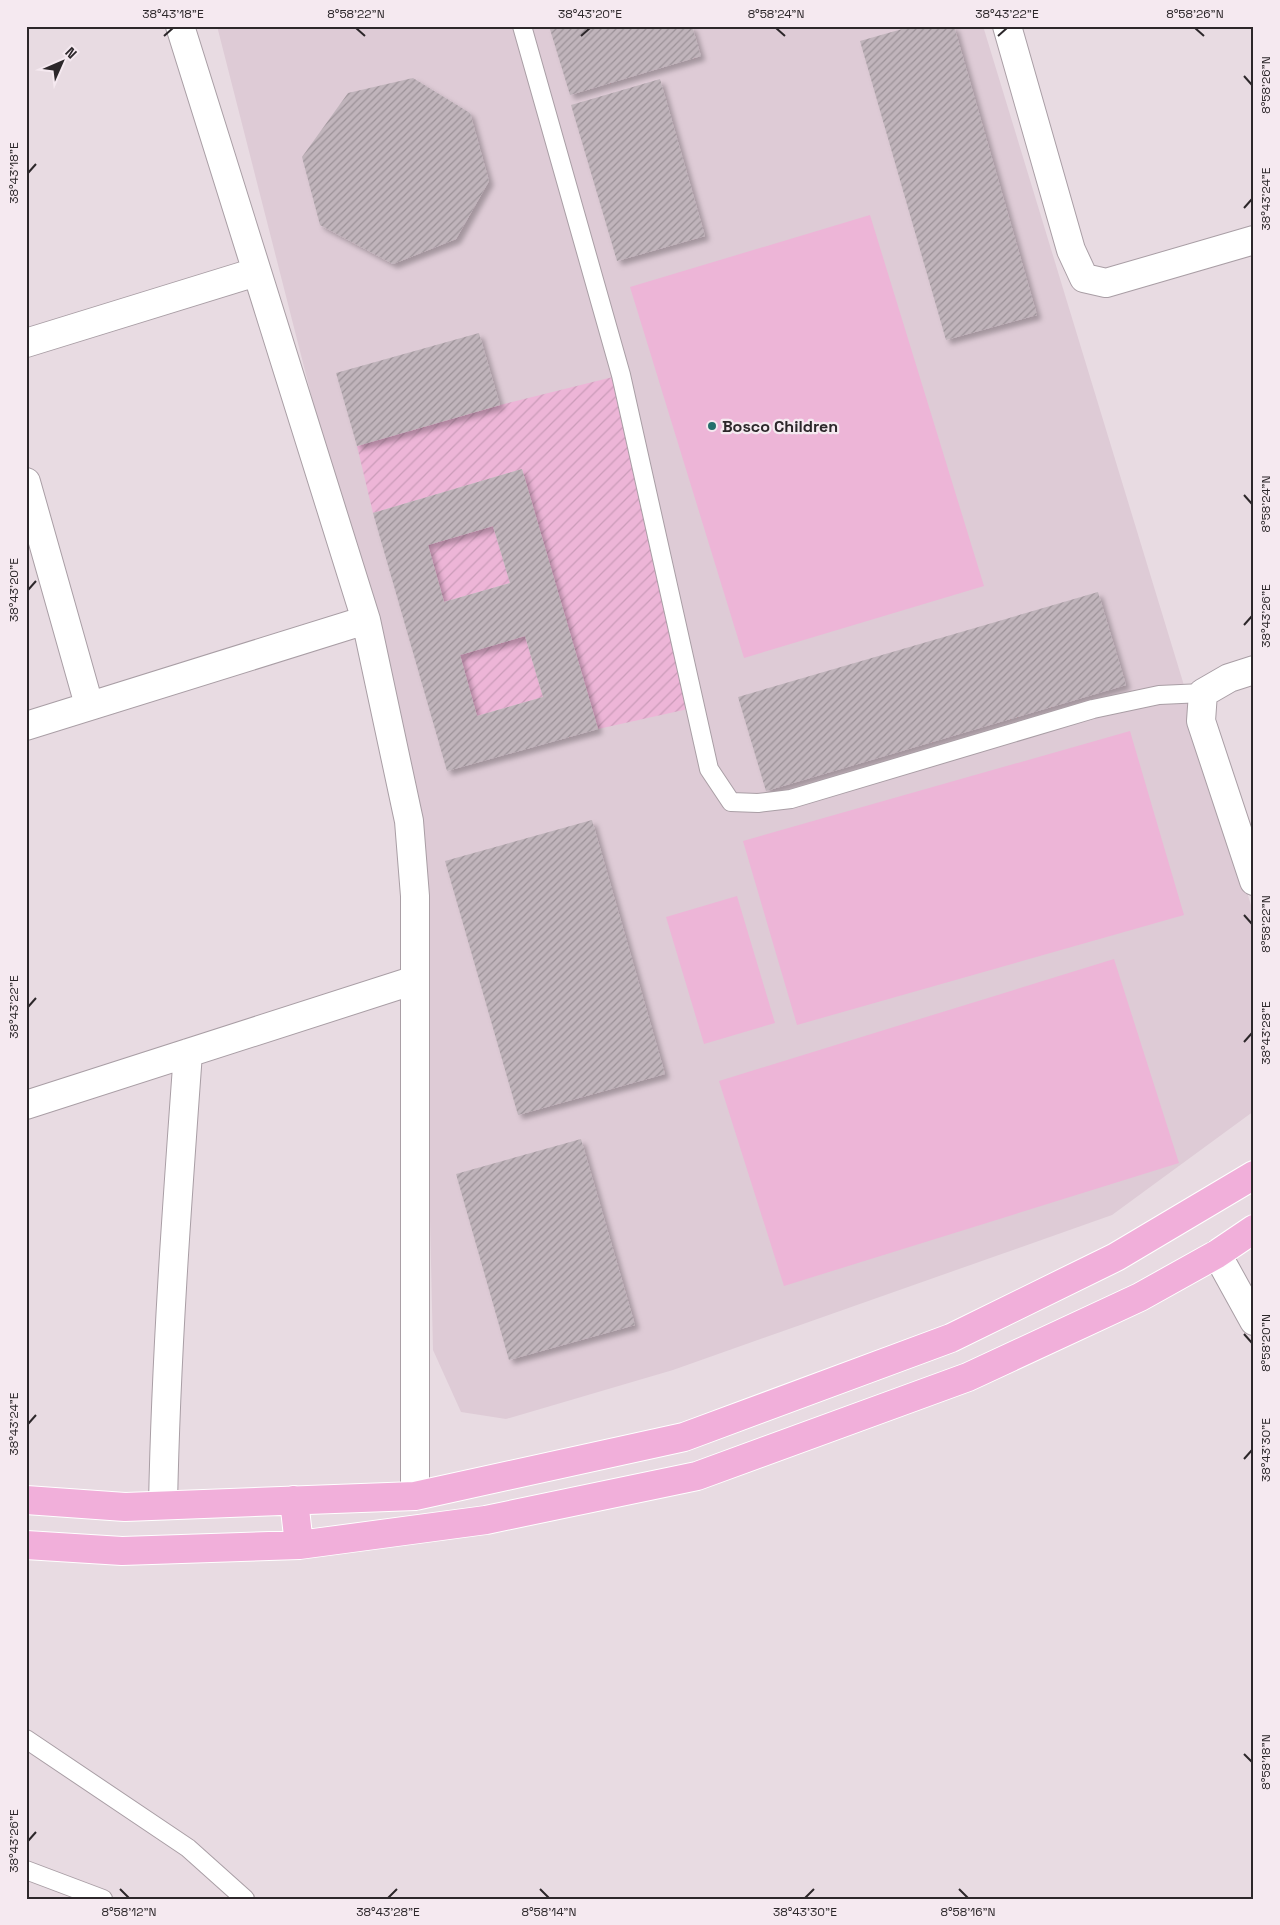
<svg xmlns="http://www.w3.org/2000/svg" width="1280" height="1925" font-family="'Space Grotesk',sans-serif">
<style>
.built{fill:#decbd6}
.garden{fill:url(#garden-furrows)}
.pitch{fill:#edb5d7}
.building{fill:url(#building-hatch);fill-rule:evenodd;filter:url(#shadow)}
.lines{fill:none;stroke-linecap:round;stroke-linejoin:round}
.service-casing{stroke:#a99ea5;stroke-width:20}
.minor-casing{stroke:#a99ea5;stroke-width:30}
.primary-casing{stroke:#fff;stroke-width:30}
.service{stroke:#fff;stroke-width:18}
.minor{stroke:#fff;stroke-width:28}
.primary{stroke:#f1afda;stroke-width:28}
.ticks{fill:none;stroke:#2c272a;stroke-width:2}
.poi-dot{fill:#246f6c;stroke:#f5e9f0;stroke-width:2}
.labels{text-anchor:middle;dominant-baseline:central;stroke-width:4.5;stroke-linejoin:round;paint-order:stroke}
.poi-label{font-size:16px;font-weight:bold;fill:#2c272a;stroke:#f5e9f0;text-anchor:start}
.neatline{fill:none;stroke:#2c272a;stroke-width:2}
.ticks-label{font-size:12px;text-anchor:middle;fill:#2c272a}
</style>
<defs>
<pattern id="garden-furrows" width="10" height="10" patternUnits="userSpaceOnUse" patternTransform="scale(1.25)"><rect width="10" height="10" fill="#edb5d7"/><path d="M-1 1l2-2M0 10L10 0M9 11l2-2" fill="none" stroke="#cb9cb9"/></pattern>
<pattern id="building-hatch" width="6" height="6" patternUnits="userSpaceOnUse" patternTransform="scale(1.25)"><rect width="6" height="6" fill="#c0b4bb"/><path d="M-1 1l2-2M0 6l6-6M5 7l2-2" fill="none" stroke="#9c9298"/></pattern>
<filter id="shadow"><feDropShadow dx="4.5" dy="4.5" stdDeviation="2.5" flood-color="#0004"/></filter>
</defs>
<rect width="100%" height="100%" fill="#e8dbe2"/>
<path class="built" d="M217 26H983L1254 915V1111L1112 1215 673 1370 506 1419 461 1412 433 1350 421 825Z"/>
<path class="garden" d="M621 375 697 707 598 729 522 469 373 513 357 446 500 405Z
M493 526 510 583 444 602 428 545Z
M525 636 543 697 477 716 460 655Z"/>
<path class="pitch" d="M870 215 984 586 744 658 630 287Z
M1130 731 1184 915 797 1025 743 841Z
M737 896 775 1023 704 1044 666 917Z
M1114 959 1179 1163 784 1286 719 1081Z"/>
<path class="building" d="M549 26H692L701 56 570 95Z
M913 26H954L1037 315 946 340 860 41Z
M413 78 470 113 489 181 456 239 393 264 320 225 302 157 348 93Z
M660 79 705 236 617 261 571 105Z
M479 333 500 405 357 446 336 373Z
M522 469 598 729 447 771 373 513ZM493 526 510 583 444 602 428 545ZM525 636 543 697 477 716 460 655Z
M1098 592 1126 685 766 791 738 697Z
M592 820 665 1074 518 1115 445 861Z
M581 1139 635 1325 509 1360 456 1174Z"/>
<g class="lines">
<g class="service-casing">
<path id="service" d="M522 26 621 375 709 769 731 802 758 803 791 799 1093 709 1159 695 1203 693
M26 1739 188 1848 245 1899
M26 1870 103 1899"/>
</g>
<g class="minor-casing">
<path id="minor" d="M1007 26 1071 250 1084 278 1106 283 1254 240
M26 343 256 272
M26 482 89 705
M1254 670 1229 678 1203 693 1201 721 1254 881
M26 726 366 620
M415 980V1496
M26 1105 415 980V896L409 821 366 620 180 26
M1217 1254 1254 1321
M163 1505C166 1354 177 1204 188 1053"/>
</g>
<g class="primary-casing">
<path id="primary" d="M26 1500 125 1507 415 1496 684 1437 951 1338 1116 1257 1254 1175
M294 1500 299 1545
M26 1545 122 1551 299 1545 486 1520 697 1476 968 1377 1140 1297 1217 1254 1254 1229"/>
</g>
<use href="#service" class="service"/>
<use href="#minor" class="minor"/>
<use href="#primary" class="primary"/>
</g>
<path class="ticks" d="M356 28 365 36M776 28 785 36M1195 28 1204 36M164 36 173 28M581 36 590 28M998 36 1007 28M1244 76 1252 85M28 173 36 164M1244 208 1252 199M1244 495 1252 504M28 590 36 581M1244 625 1252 616M1244 915 1252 924M28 1007 36 998M1244 1042 1252 1033M1244 1334 1252 1343M28 1424 36 1415M1244 1459 1252 1450M1244 1754 1252 1762M28 1841 36 1832M120 1889 129 1898M540 1889 549 1898M959 1889 968 1898M388 1898 397 1889M805 1898 814 1889"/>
<circle class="poi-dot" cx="712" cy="426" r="5"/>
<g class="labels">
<g class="poi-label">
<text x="722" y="426">Bosco Children</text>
</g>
</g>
<rect width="1280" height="1925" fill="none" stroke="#f5e9f0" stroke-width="55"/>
<g transform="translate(62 62) rotate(45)" stroke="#f5e9f0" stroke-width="4" paint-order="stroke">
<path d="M0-4L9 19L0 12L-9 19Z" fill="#2c272a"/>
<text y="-8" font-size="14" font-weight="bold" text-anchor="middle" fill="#2c272a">N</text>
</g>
<rect x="28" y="28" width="1224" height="1870" class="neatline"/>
<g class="ticks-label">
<text x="173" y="18">38°43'18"E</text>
<text x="356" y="18">8°58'22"N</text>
<text x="590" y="18">38°43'20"E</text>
<text x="776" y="18">8°58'24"N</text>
<text x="1007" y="18">38°43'22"E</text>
<text x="1195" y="18">8°58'26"N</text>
<text transform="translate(1266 85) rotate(-90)" y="4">8°58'26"N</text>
<text transform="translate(14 173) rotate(-90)" y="4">38°43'18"E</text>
<text transform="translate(1266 199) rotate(-90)" y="4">38°43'24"E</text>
<text transform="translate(1266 504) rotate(-90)" y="4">8°58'24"N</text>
<text transform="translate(14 590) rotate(-90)" y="4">38°43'20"E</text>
<text transform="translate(1266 616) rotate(-90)" y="4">38°43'26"E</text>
<text transform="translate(1266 924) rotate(-90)" y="4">8°58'22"N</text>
<text transform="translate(14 1007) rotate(-90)" y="4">38°43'22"E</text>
<text transform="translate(1266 1033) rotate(-90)" y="4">38°43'28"E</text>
<text transform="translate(1266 1343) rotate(-90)" y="4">8°58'20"N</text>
<text transform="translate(14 1424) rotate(-90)" y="4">38°43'24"E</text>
<text transform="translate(1266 1450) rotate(-90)" y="4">38°43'30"E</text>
<text transform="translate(1266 1762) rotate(-90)" y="4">8°58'18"N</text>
<text transform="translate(14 1841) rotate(-90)" y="4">38°43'26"E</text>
<text x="129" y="1916">8°58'12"N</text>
<text x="388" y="1916">38°43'28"E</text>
<text x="549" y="1916">8°58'14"N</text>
<text x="805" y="1916">38°43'30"E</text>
<text x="968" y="1916">8°58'16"N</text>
</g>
</svg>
